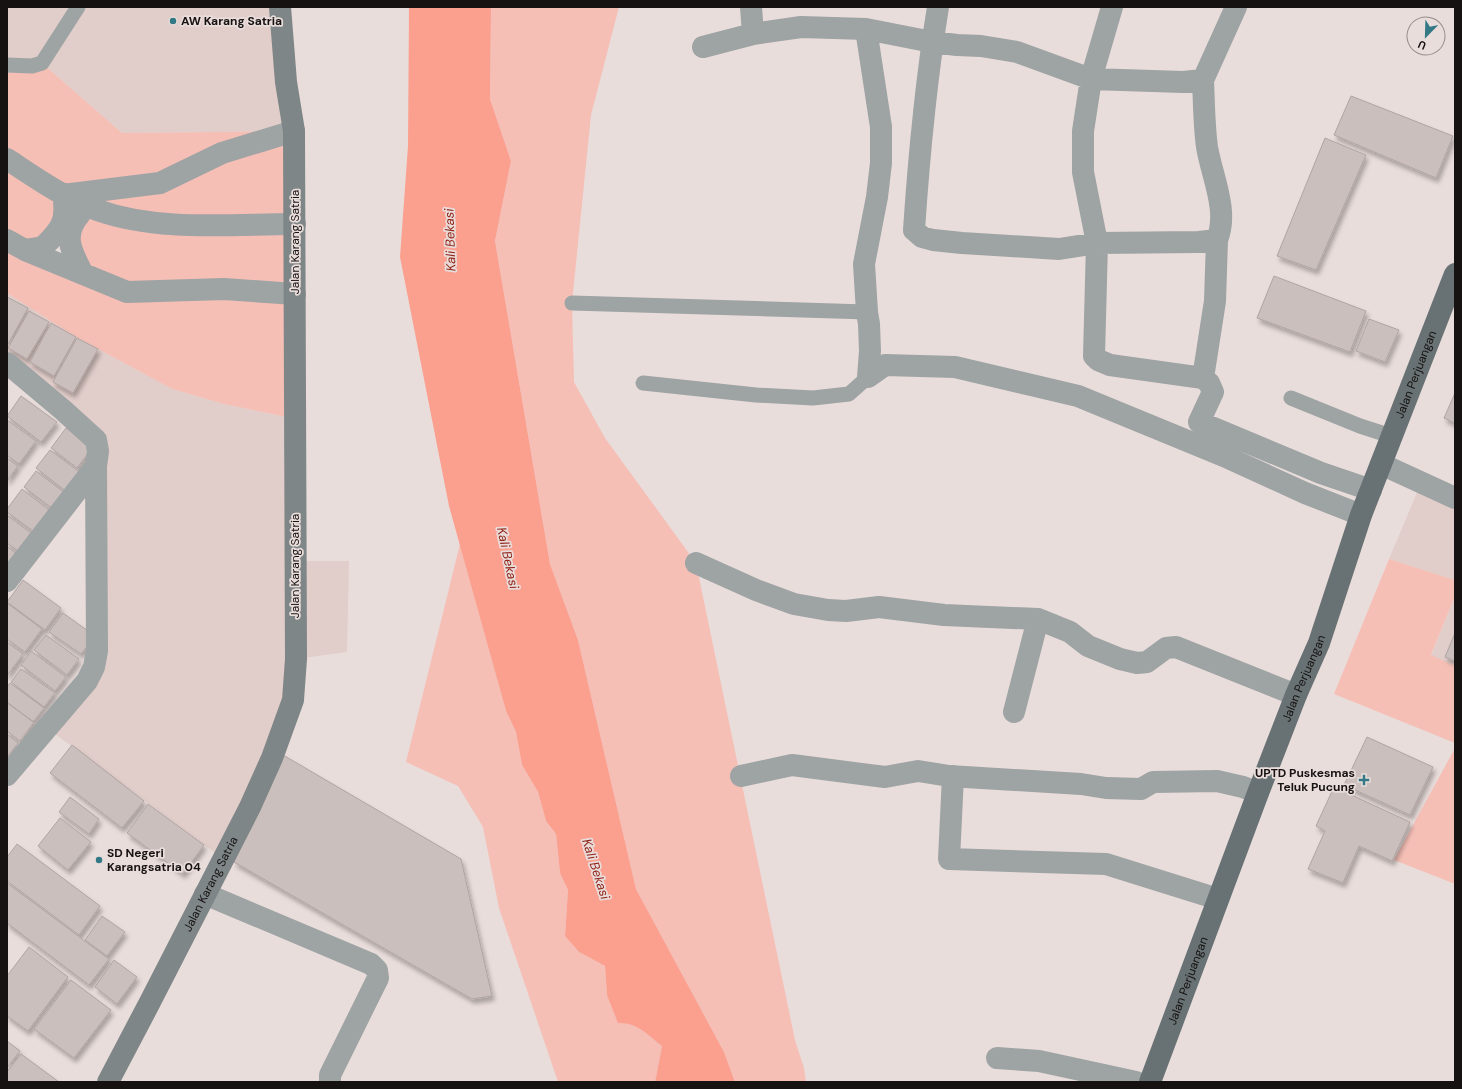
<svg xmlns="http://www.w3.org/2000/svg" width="1462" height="1089" font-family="'DM Sans',sans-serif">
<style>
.built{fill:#e1cdc9}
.green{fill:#f5bfb6;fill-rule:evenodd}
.water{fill:#fb9f8f}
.building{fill:#cbbfbd;stroke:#afa4a2;filter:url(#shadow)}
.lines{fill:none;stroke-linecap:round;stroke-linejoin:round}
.lane{stroke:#9ea3a4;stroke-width:15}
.street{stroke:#9ea3a4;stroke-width:22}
.secondary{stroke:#7e8687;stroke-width:22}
.primary{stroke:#687173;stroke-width:22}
.poi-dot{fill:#337985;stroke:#e9dddb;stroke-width:1.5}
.labels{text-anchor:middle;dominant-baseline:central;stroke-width:3.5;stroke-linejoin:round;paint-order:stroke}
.poi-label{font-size:12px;font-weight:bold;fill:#161211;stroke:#e9dddb;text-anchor:start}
.street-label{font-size:12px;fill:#161211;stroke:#e9dddb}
.water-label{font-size:13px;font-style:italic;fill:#90261a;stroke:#e9dddb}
</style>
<defs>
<filter id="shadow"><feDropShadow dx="2.5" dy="4.5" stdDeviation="2" flood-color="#0004"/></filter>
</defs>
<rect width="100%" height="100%" fill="#e9dddb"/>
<path class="built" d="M7 7H280L294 131 122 133 42 63 7 65Z
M7 293 76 337 172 389 224 404 296 419 295 561H349L347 652 296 659 293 700 222 858 47 728 87 681 98 451 7 372Z
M1421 483 1455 498V580L1389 559Z
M1455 596V666L1431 656Z"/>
<path class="green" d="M491 7H619L591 115 572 303 574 382 605 438 696 563 795 1040 804 1068 806 1082H735L724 1052 636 889 578 640 550 564 495 241 511 161 490 99Z
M42 63 122 133 294 131 296 419 224 404 172 389 76 337 7 293V65ZM65 215 83 274 26 249Z
M460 544 506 711 516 732 522 765 538 792 546 821 556 834 560 873 568 890 565 936 579 952 605 966 607 995 628 1022 641 1028 662 1046 655 1082H558L499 908 483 827 458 786 406 762Z
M1389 559 1455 580V596L1431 655 1455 666V743L1334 694Z
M1455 748V884L1394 860Z"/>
<path class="water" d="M409 7H491L490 99 511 161 495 241 550 564 578 640 636 889 724 1052 735 1082H655L662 1046C648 1035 637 1022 618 1023L607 995 605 966 579 952 565 936 568 890 560 873 556 834 546 821 538 792 522 765 516 732 506 711 449 506 400 257 408 146Z"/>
<path class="building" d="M1351 96 1453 136 1436 178 1334 135Z
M1325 138 1366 155 1316 270 1277 256Z
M1274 276 1366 311 1350 352 1257 318Z
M7 297 28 308 7 346Z
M29 311 49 322 27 359 8 348Z
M1369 319 1399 330 1385 362 1356 351Z
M51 323 76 337 54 376 30 362Z
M77 338 98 349 73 393 53 382Z
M1455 393V423L1444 418Z
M21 396 57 422 41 442 7 416Z
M7 420 36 441 19 464 7 455Z
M66 428 92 448 77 468 51 448Z
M50 450 81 473 67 492 36 468Z
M7 458 18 466 7 481Z
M36 471 65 493 53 509 24 487Z
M22 489 49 510 33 531 7 512V509Z
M7 515 31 533 18 551 7 543Z
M7 546 18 555 7 570Z
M23 580 61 608 45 630 7 602Z
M7 603 42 629 25 652 7 639Z
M63 613 95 636 81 654 49 632Z
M1455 633V661L1445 657Z
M46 635 79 659 67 675 34 650Z
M7 642 23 654 7 676Z
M31 651 66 677 55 691 21 665Z
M21 669 55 693 44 707 11 682Z
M10 683 44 708 33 722 7 702V687Z
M7 703 34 722 20 741 7 731Z
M7 734 18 743 7 757Z
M1367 737 1433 767 1410 815 1344 785Z
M72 745 144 801 122 828 50 773Z
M283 755 461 859 492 996 472 999 234 862Z
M1334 787 1410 822 1392 861 1359 846 1343 883 1308 869 1325 831 1316 826Z
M70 797 99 819 89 834 59 812Z
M148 804 204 845 183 874 127 833Z
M60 818 91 842 68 870 38 846Z
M17 844 100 906 79 935 7 881V857Z
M7 883 109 959 89 985 7 923Z
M102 916 125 932 107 956 85 940Z
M29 947 68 977 28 1031 7 1016V976Z
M114 960 137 977 117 1004 95 987Z
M71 980 111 1010 74 1058 34 1029Z
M7 1041 20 1051 7 1068Z
M21 1054 59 1082H7V1072Z"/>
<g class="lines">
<path class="lane" d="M7 65 32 66 42 63 78 7
M572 303 867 312
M643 383 756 395 813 398 849 394 868 377
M1291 398 1360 426 1391 436"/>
<path class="street" d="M751 7 753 34
M938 7C926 81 919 155 914 230L922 237 933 240 962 243 1059 249 1097 243 1199 242 1217 240C1229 211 1212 177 1207 147 1204 125 1204 102 1203 80
M1112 7 1091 79 1083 131V172L1097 243 1094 356 1098 360 1110 365 1203 378 1209 383 1213 392 1199 422 1321 473 1371 490
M866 29 881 127V163L877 197 864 264 867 312 869 324 870 351 868 377
M703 47 753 34 801 27 866 29 932 42 957 45 981 46 1017 52 1091 79 1183 82 1203 80 1236 7
M7 159C36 178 64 198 97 210 159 232 230 224 295 224
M80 214C61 236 72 252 83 274
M7 240 25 250 127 292 224 289 295 294
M25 250 43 247C61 230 68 220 63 195L160 183 222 153 294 131
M7 363 63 410 96 440 98 451 96 466 97 651 94 667 87 681 7 775
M868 377 885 365 955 367 1078 396 1224 456 1305 493 1361 515
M1203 378 1215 301 1217 240
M1381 464 1455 498
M696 563 756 590 794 604 828 610 846 611 879 607 944 615 1038 619 1070 632 1088 646 1120 659 1137 663 1147 662 1166 648 1176 647 1296 695
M7 581 96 466
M1014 712 1038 619
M741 776 792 765 885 777 918 771 949 776 1081 784 1106 788 1141 789 1153 782 1217 781 1243 787 1258 793
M953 776 949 859 1106 864 1218 899
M205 894 371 964 377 970 378 978 330 1075V1082
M997 1058 1039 1061 1136 1082"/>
<path class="secondary" id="s1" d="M108 1082 150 1002 250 807 272 758 293 700 296 659 294 131 286 82 280 7"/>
<path class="primary" id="s2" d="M1150 1082 1258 793 1296 695 1319 643 1361 515 1455 274"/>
</g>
<g class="poi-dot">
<circle cx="173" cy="21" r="4"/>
<path d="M1362 774h4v4h4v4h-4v4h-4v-4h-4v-4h4z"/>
<circle cx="99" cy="860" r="4"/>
</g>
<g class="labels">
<g class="poi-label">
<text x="181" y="21">AW Karang Satria</text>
<text x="1355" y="773" text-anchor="end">UPTD Puskesmas<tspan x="1355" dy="14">Teluk Pucung</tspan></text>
<text x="107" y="853">SD Negeri<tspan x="107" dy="14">Karangsatria 04</tspan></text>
</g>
<g class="street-label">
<text transform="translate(295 242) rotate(-90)">Jalan Karang Satria</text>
<text stroke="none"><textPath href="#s2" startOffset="756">Jalan Perjuangan</textPath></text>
<text transform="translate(295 566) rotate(-90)">Jalan Karang Satria</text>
<text stroke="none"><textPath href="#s2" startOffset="432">Jalan Perjuangan</textPath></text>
<text stroke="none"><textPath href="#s1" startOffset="223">Jalan Karang Satria</textPath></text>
<text stroke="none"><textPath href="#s2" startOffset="108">Jalan Perjuangan</textPath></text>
</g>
<g class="water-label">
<text transform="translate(450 240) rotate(-92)">Kali Bekasi</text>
<text transform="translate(508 558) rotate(78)">Kali Bekasi</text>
<text transform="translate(596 869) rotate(72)">Kali Bekasi</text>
</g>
</g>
<rect width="1462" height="1089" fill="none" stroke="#161211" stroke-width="16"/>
<g transform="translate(1426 36) rotate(203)"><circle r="19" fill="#e9dddb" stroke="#958c8a"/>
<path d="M0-3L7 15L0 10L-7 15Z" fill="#337985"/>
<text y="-6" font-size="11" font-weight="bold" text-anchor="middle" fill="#161211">U</text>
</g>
</svg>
